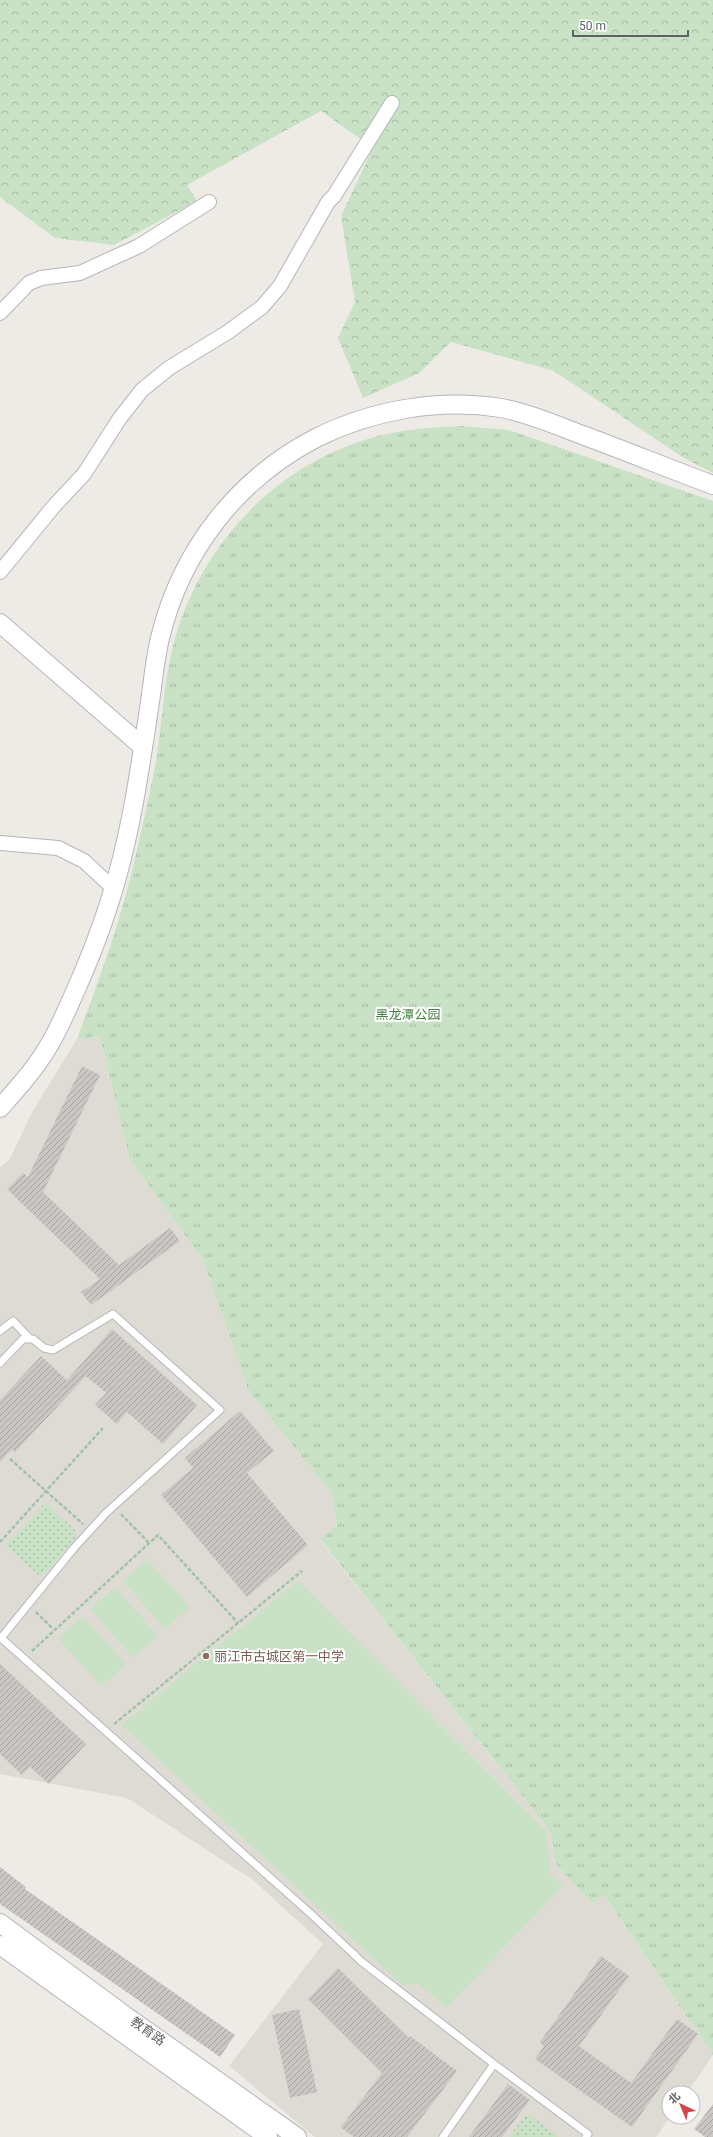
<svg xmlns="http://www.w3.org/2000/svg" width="713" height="2137" font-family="Roboto,'Noto Sans SC',sans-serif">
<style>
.education{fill:#dedbd5}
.grass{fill:url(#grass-dots)}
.forest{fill:url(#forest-crowns)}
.park{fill:url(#park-tufts)}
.pitch{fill:#c9e2c6}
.building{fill:url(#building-hatch)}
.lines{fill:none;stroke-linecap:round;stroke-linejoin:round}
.service-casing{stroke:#b3b6b9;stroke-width:9}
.minor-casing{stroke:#b3b6b9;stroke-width:16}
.tertiary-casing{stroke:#b3b6b9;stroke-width:20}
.path{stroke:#a0c3a6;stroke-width:2.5;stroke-dasharray:4 2;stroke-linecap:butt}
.service{stroke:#fff;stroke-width:7}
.minor{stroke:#fff;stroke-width:14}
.tertiary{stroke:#fff;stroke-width:18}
.education-dot{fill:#8d6e63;stroke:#fff;stroke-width:1.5}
.labels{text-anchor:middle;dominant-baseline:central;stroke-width:4;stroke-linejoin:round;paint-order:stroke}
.park-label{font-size:13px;fill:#458140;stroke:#fff}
.education-label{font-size:13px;fill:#785e54;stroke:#fff;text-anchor:start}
.street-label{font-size:13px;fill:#5e6265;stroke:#fff}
</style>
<defs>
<pattern id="grass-dots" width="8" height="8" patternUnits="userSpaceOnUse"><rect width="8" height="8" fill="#c9e2c6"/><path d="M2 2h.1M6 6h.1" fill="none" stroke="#a6bba4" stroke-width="1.8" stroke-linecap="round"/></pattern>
<pattern id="forest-crowns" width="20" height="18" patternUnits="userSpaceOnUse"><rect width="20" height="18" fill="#c9e2c6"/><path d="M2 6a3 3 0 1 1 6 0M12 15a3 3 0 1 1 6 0" fill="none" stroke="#a6bba4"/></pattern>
<pattern id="park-tufts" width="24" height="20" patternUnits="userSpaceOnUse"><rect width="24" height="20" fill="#c9e2c6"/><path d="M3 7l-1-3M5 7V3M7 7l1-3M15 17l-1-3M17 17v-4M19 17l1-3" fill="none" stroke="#a6bba4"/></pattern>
<pattern id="building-hatch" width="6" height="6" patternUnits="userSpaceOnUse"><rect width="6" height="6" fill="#cac6c3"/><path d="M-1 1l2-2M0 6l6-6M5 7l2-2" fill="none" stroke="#a7a4a2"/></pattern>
</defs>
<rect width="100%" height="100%" fill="#eeebe6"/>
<path class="education" d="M100 1037 129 1158 203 1260 248 1390 332 1494 337 1526 320 1540 550 1831 555 1863 592 1904 603 1894 713 2055 687 2093H669L670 2117 656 2137H315L229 2066 323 1944 253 1880 127 1798 0 1774V1167L10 1159 32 1112 77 1039Z"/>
<path class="grass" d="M45 1503 75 1530 76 1538 41 1577 6 1546Z
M527 2113 558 2136 557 2137H509Z"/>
<path class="forest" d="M0 0H713V473L684 458 554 371 451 342 419 373 363 398 338 338 355 302 341 216 373 148 321 111 187 185 197 201 114 245 55 238 0 197Z"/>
<path class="park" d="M463 426 509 430 713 501V2055L604 1895 592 1904 555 1863 550 1831 320 1539 337 1526 332 1494 248 1390 203 1260 129 1158 100 1037 77 1039C97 985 117 931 131 875 139 842 146 809 153 777 162 734 162 689 173 646 198 549 271 468 368 439 399 429 431 427 463 426Z"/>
<path class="pitch" d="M147 1559 190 1607 165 1629 123 1581Z
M298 1581 547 1832 550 1874 563 1886 447 2007 418 1984 402 1985 121 1725Z
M115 1587 158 1636 133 1658 90 1609Z
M83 1616 126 1664 101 1686 58 1638Z"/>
<path class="building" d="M82 1066 100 1075 43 1192 119 1265 170 1228 180 1241 91 1305 81 1292 100 1279 7 1189 23 1173 28 1177Z
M112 1329 197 1405 163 1444 127 1412 117 1424 95 1405 106 1393 86 1376 15 1452 12 1449 0 1462V1400L41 1356 67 1380Z
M240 1411 274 1451 247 1473 308 1545 247 1597 161 1495 193 1468 185 1458Z
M0 1664 86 1744 49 1784 30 1767 22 1775 0 1754Z
M0 1867 26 1887 25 1889 235 2035 220 2057 0 1904Z
M601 1956 629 1976 579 2046 631 2083 677 2019 698 2034 632 2127 535 2059 544 2046 540 2042Z
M338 1968 409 2038 410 2036 457 2071 407 2137H354L341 2127 382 2073 308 1999Z
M299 2009 317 2092 290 2098 272 2015Z
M508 2084 530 2100 502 2137H469Z
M713 2104V2137H705L694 2129Z"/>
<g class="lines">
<g class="service-casing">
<path id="service" d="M0 1331 13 1321 29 1338
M0 1363 23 1339H33L44 1348 53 1350 113 1314 220 1410 106 1513 74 1548 1 1638
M0 1637 311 1914 362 1962 494 2064 443 2137
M494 2064 588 2134 586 2137"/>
</g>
<g class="minor-casing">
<path id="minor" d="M0 313 29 283 41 278 80 273 139 246 209 202
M0 572 54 506 84 474 120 418 142 390 169 368 228 332 262 307 280 286 328 202 334 196 392 103
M0 843 58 848 84 861 114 889"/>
</g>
<g class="tertiary-casing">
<path id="tertiary" d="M0 623 143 747
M0 1108C17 1089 35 1069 48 1047 58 1031 66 1012 74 994 91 956 106 917 117 877 133 820 141 761 150 702 153 681 155 659 160 638 181 551 237 479 316 438 372 410 439 398 501 408 529 413 558 426 585 436 628 452 670 469 713 485
M0 1923 127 2017 297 2137
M0 1945 268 2137"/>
</g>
<path class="path" d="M10 1459 83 1524
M121 1514 149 1543
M0 1542 103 1428
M36 1612 53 1629
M32 1651 158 1535 238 1623
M114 1724 302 1571"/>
<use href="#service" class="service"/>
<use href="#minor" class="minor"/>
<use href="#tertiary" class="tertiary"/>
</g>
<circle class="education-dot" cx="206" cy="1656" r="4"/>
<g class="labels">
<g class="park-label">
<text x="408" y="1014">黑龙潭公园</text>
</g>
<g class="education-label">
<text x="214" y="1656">丽江市古城区第一中学</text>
</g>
<g class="street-label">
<text transform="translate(148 2031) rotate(35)">教育路</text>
</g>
</g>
<g transform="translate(681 2105) rotate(316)"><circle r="19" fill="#ffffff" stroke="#bfc0c1"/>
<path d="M0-3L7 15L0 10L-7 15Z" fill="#d4464c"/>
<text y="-6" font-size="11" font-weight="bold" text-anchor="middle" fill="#5e6265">北</text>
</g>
<path d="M573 30v6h115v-6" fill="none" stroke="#5e6265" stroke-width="2"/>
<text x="579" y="30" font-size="12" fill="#5e6265" stroke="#ffffff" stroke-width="3" paint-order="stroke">50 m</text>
</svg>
